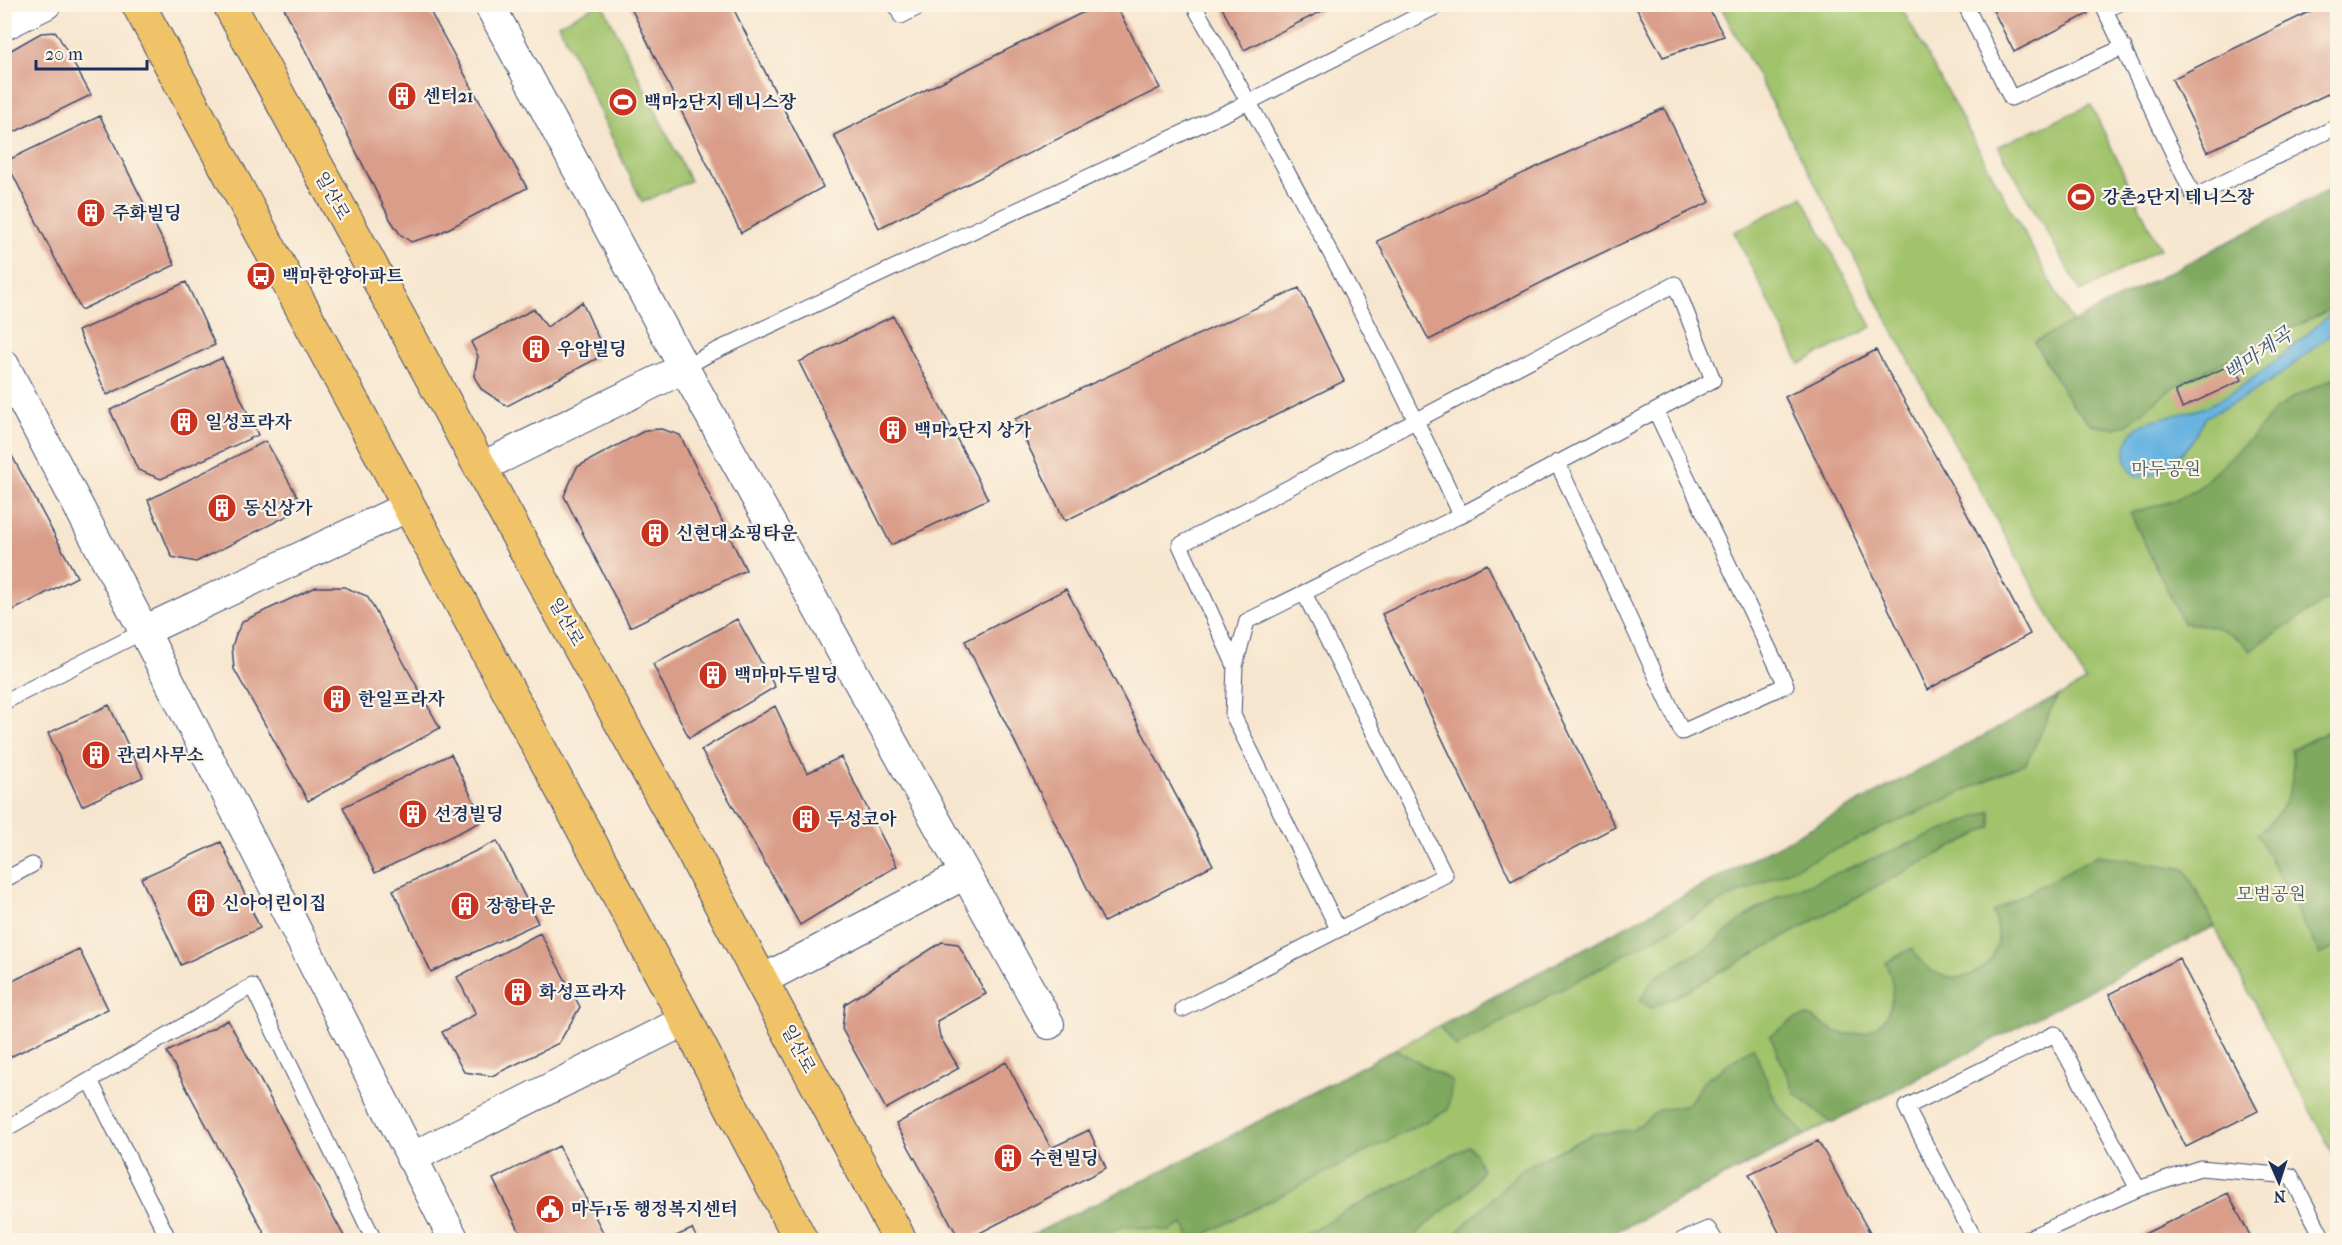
<svg xmlns="http://www.w3.org/2000/svg" width="2342" height="1245" font-family="'IM FELL French Canon','Noto Serif KR',serif">
<style>
.green{fill:#a1c36c;stroke:#5e7965;stroke-width:1.5}
.forest{fill:#80a960;stroke:#4e6c5f;stroke-width:1.5}
.water{fill:#67b4e0;stroke:#41729f;stroke-width:1.5}
.building{fill:#d99d89}
.lines{fill:none;stroke-linecap:round;stroke-linejoin:round}
.lane-casing{stroke:#3c4a6f;stroke-width:17}
.street-casing{stroke:#3c4a6f;stroke-width:32}
.primary-casing{stroke:#3c4a6f;stroke-width:35}
.lane{stroke:#fff;stroke-width:15}
.street{stroke:#fff;stroke-width:30}
.primary{stroke:#f1c369;stroke-width:33}
.labels{text-anchor:middle;dominant-baseline:central;stroke-width:4.5;stroke-linejoin:round;paint-order:stroke}
.poi-label{font-size:18px;font-weight:bold;fill:#1b2f5e;stroke:#fcf5e5;text-anchor:start}
.street-label{font-size:18px;fill:#1b2f5e;stroke:#fcf5e5}
.park-label{font-size:18px;fill:#435b62;stroke:#fcf5e5}
.water-label{font-size:20px;font-style:italic;fill:#325785;stroke:#fcf5e5}
</style>
<rect width="100%" height="100%" fill="#fcf5e5"/>
<filter id="ink" filterUnits="userSpaceOnUse"><feTurbulence type="fractalNoise" baseFrequency=".0167" numOctaves="2"/><feDisplacementMap in="SourceGraphic" scale="12" xChannelSelector="R" yChannelSelector="G"/><feConvolveMatrix kernelMatrix="1 2 1 2 8 2 1 2 1" color-interpolation-filters="sRGB"/></filter>
<filter id="wash" filterUnits="userSpaceOnUse"><feTurbulence type="fractalNoise" baseFrequency=".008" numOctaves="4" result="noise"/><feDisplacementMap in="SourceGraphic" scale="24" xChannelSelector="R" yChannelSelector="G"/><feGaussianBlur stdDeviation="1.35" result="paint"/><feColorMatrix in="noise" values="0 0 0 0 0 0 0 0 0 0 0 0 0 0 0 0 0 1.4 0 .05"/><feComposite in="paint" operator="in"/></filter>
<g filter="url(#wash)">
<rect width="100%" height="100%" fill="#f7e6cf"/>
<path class="green" d="M599 4 603 5 690 181 642 202 559 24Z
M1720 5H1900L2073 323 2337 186V1162L2214 926 1600 1240H1022L1214 1145 2086 682 1928 396Z
M2091 105 2160 249 2081 292 1998 146Z
M1802 197 1872 327 1800 364 1734 232Z"/>
<path class="forest" d="M2337 186V306L2175 386 2127 424 2115 428 2102 427 2091 424 2072 405 2034 342Z
M2337 377V593L2250 650C2228 627 2213 625 2183 623L2130 513 2170 502 2197 489 2251 438 2273 412 2292 398Z
M2058 696C2045 718 2039 742 2026 763L1724 900 1456 1047 1439 1026Z
M2337 727V946L2320 955 2257 834C2283 816 2299 782 2291 750Z
M1991 811V827L1877 886 1673 998 1651 1008 1640 1000 1654 978 1708 947 1745 917 1777 897Z
M2098 855 2185 869 2215 926 1831 1123 1795 1093 1770 1036 1795 1019 1808 1016C1820 1020 1828 1031 1841 1033 1884 1042 1905 998 1885 963L1912 948C1945 1009 2020 965 1992 912Z
M1753 1047 1776 1102 1805 1135 1600 1240H1449L1523 1168 1593 1134 1633 1130 1659 1110 1684 1106 1690 1102 1703 1082Z
M1395 1049 1452 1081 1448 1110 1194 1240H1191L1183 1224 1169 1231 1124 1226 1096 1240H1022L1214 1145Z
M1469 1146 1476 1155 1482 1170 1470 1189 1427 1224 1410 1240H1293Z"/>
<path class="water" d="M2337 309V329L2283 373 2243 398 2206 417 2190 444 2174 461 2155 474 2138 477C2125 469 2121 452 2129 437 2145 413 2181 418 2205 407 2254 385 2295 343 2337 309Z"/>
<g id="blocks">
<path class="building" d="M282 4H426L527 188 438 234 411 242 400 234 390 219Z
M629 4H731L823 187 741 233Z
M1100 4H1115L1160 88 879 228 834 135Z
M1220 4H1336L1244 50Z
M1634 4H1706L1724 36 1663 57Z
M1990 4H2083L2088 14 2014 52Z
M2325 4H2338V89L2207 152 2172 79Z
M56 32 91 95 4 137V54L41 33Z
M1664 108 1710 202 1564 271 1429 340 1377 241Z
M100 116 175 265 81 310 6 161Z
M186 282 215 345 107 395 78 331Z
M1299 288 1344 381 1065 521 1015 419Z
M582 302 600 342 596 359 507 406 481 389 474 376 478 356 471 342 534 309 547 327Z
M893 316 988 499 891 545 799 362Z
M1876 350 1956 493 2030 634 1927 690 1856 540 1785 397Z
M222 358 258 435 161 479 138 470 110 410Z
M2234 363 2242 380 2182 408 2175 391Z
M661 429 680 435 746 570 630 627 564 496 577 467 646 430Z
M4 441 77 577 4 615Z
M266 441 297 496 289 515 196 562 172 557 148 500Z
M1487 564 1615 827 1511 881 1382 614Z
M316 587H344L367 596 440 728 308 801 234 669 232 647 236 634 243 621Z
M1066 589 1213 865 1104 922 965 641Z
M737 619 775 687 689 738 653 664Z
M109 705 143 777 82 806 48 733Z
M775 706 807 773 841 757 897 866 800 925 701 750Z
M451 754 483 821 375 873 343 807Z
M497 841 538 923 431 972 393 890Z
M221 842 260 928 181 965 141 878Z
M540 933 580 1007 559 1043 492 1076 464 1072 442 1032 476 1014 457 977Z
M942 942 958 944 986 994 937 1021 940 1037 959 1068 886 1109 842 1029 845 1004Z
M79 949 108 1009 4 1060V985Z
M2179 958 2258 1111 2186 1147 2109 994Z
M228 1020 346 1240H268L167 1052Z
M1006 1062 1051 1148 1089 1130 1106 1168 966 1240H960L896 1124Z
M1818 1141 1874 1240H1783L1749 1174Z
M559 1146 607 1240H524L493 1179Z
M2228 1193 2252 1240H2132Z
M692 1229 698 1240H667Z"/>
</g>
</g>
<g filter="url(#ink)">
<use href="#blocks" fill-opacity="0" stroke="#3c4a6f" stroke-width="1.5"/>
<g class="lines">
<g class="lane-casing">
<path id="lane" d="M896 4 901 16 925 4
M1193 4C1289 171 1380 341 1461 515
M1965 4 2011 98 2124 47
M2118 4 2105 10 2194 197 2338 126
M684 368 707 355 1249 102 1441 4
M1557 462 1682 732 1786 685 1656 412
M1235 666 1180 545 1675 284 1713 380 1461 515 1247 621 1235 666 1233 715 1338 929
M4 702 144 631
M4 880 32 865
M1183 1009 1445 875 1304 593
M90 1080 169 1240
M4 1130 252 986 374 1240
M1682 1240 1708 1229 1715 1240
M1975 1240 1906 1107 2055 1034 2138 1189
M2024 1240 2138 1189 2200 1168 2291 1176 2324 1240"/>
</g>
<g class="street-casing">
<path id="street" d="M489 4 684 368 1049 1024
M4 25 46 4
M4 365 144 631 454 1240
M482 467 684 368
M144 631 409 506
M762 980 965 874
M411 1158 686 1020"/>
</g>
<g class="primary-casing">
<path id="primary" d="M138 4 686 1020 801 1240
M229 4 504 511 690 847 900 1240"/>
</g>
<use href="#lane" class="lane"/>
<use href="#street" class="street"/>
<use href="#primary" class="primary"/>
</g>
</g>
<defs>
<g id="building-disc" transform="scale(1.5)"><circle r="9.5" fill="#c8321e" stroke="#fcf5e5"/><path d="M-4-6H4V6H1V3H-1V6H-4ZM-2.5-4.3h1.7v1.8h-1.7ZM.8-4.3h1.7v1.8H.8ZM-2.5-1h1.7V.8h-1.7ZM.8-1h1.7V.8H.8Z" fill="#fff"/></g>
<g id="stadium-disc" transform="scale(1.5)"><circle r="9.5" fill="#c8321e" stroke="#fcf5e5"/><path d="M0-5a6.5 5 0 1 0 0 10a6.5 5 0 1 0 0-10ZM-3.5-1.8h7v3.6h-7Z" fill="#fff"/></g>
<g id="bus-disc" transform="scale(1.5)"><circle r="9.5" fill="#c8321e" stroke="#fcf5e5"/><path d="M-5-6H5V4H4V6H2V4H-2V6H-4V4H-5ZM-3.5-4V0h7V-4ZM-3.5 1.2v1.5H-2V1.2ZM2 1.2v1.5H3.5V1.2Z" fill="#fff"/></g>
<g id="civic-disc" transform="scale(1.5)"><circle r="9.5" fill="#c8321e" stroke="#fcf5e5"/><path d="M-.6-6.5H3V-4.5H.6V-3L4-1V1h2V6H-6V1h2V-1L-.6-3ZM-1.2 2.5V6h2.4V2.5Z" fill="#fff"/></g>
</defs>
<g fill-rule="evenodd">
<use href="#building-disc" x="402" y="96"/>
<use href="#stadium-disc" x="623" y="102"/>
<use href="#stadium-disc" x="2081" y="197"/>
<use href="#building-disc" x="91" y="213"/>
<use href="#bus-disc" x="261" y="276"/>
<use href="#building-disc" x="536" y="349"/>
<use href="#building-disc" x="184" y="422"/>
<use href="#building-disc" x="893" y="430"/>
<use href="#building-disc" x="222" y="508"/>
<use href="#building-disc" x="655" y="533"/>
<use href="#building-disc" x="713" y="675"/>
<use href="#building-disc" x="337" y="699"/>
<use href="#building-disc" x="96" y="755"/>
<use href="#building-disc" x="413" y="814"/>
<use href="#building-disc" x="806" y="819"/>
<use href="#building-disc" x="201" y="903"/>
<use href="#building-disc" x="465" y="906"/>
<use href="#building-disc" x="518" y="992"/>
<use href="#building-disc" x="1008" y="1158"/>
<use href="#civic-disc" x="550" y="1209"/>
</g>
<g class="labels">
<g class="poi-label">
<text x="423" y="96">센터21</text>
<text x="644" y="102">백마2단지 테니스장</text>
<text x="2102" y="197">강촌2단지 테니스장</text>
<text x="112" y="213">주화빌딩</text>
<text x="282" y="276">백마한양아파트</text>
<text x="557" y="349">우암빌딩</text>
<text x="205" y="422">일성프라자</text>
<text x="914" y="430">백마2단지 상가</text>
<text x="243" y="508">동신상가</text>
<text x="676" y="533">신현대쇼핑타운</text>
<text x="734" y="675">백마마두빌딩</text>
<text x="358" y="699">한일프라자</text>
<text x="117" y="755">관리사무소</text>
<text x="434" y="814">선경빌딩</text>
<text x="827" y="819">두성코아</text>
<text x="222" y="903">신아어린이집</text>
<text x="486" y="906">장항타운</text>
<text x="539" y="992">화성프라자</text>
<text x="1029" y="1158">수현빌딩</text>
<text x="571" y="1209">마두1동 행정복지센터</text>
</g>
<g class="street-label">
<text transform="translate(332 196) rotate(61)">일산로</text>
<text transform="translate(566 622) rotate(61)">일산로</text>
<text transform="translate(798 1049) rotate(62)">일산로</text>
</g>
<g class="park-label">
<text x="2166" y="469">마두공원</text>
<text x="2271" y="894">모범공원</text>
</g>
<g class="water-label">
<text transform="translate(2258 354) rotate(-35)">백마계곡</text>
</g>
</g>
<rect width="2342" height="1245" fill="none" stroke="#fcf5e5" stroke-width="24"/>
<g transform="translate(2279 1182) rotate(177)" stroke="#fcf5e5" stroke-width="4.5" paint-order="stroke">
<path d="M0-4.5L10 22L0 15L-10 22Z" fill="#1b2f5e"/>
<text y="-9" font-size="16" font-weight="bold" text-anchor="middle" fill="#1b2f5e">N</text>
</g>
<path d="M36 60v9h111v-9" fill="none" stroke="#1b2f5e" stroke-width="3"/>
<text x="45" y="60" font-size="18" fill="#1b2f5e" stroke="#fcf5e5" stroke-width="4.5" paint-order="stroke">20 m</text>
</svg>
